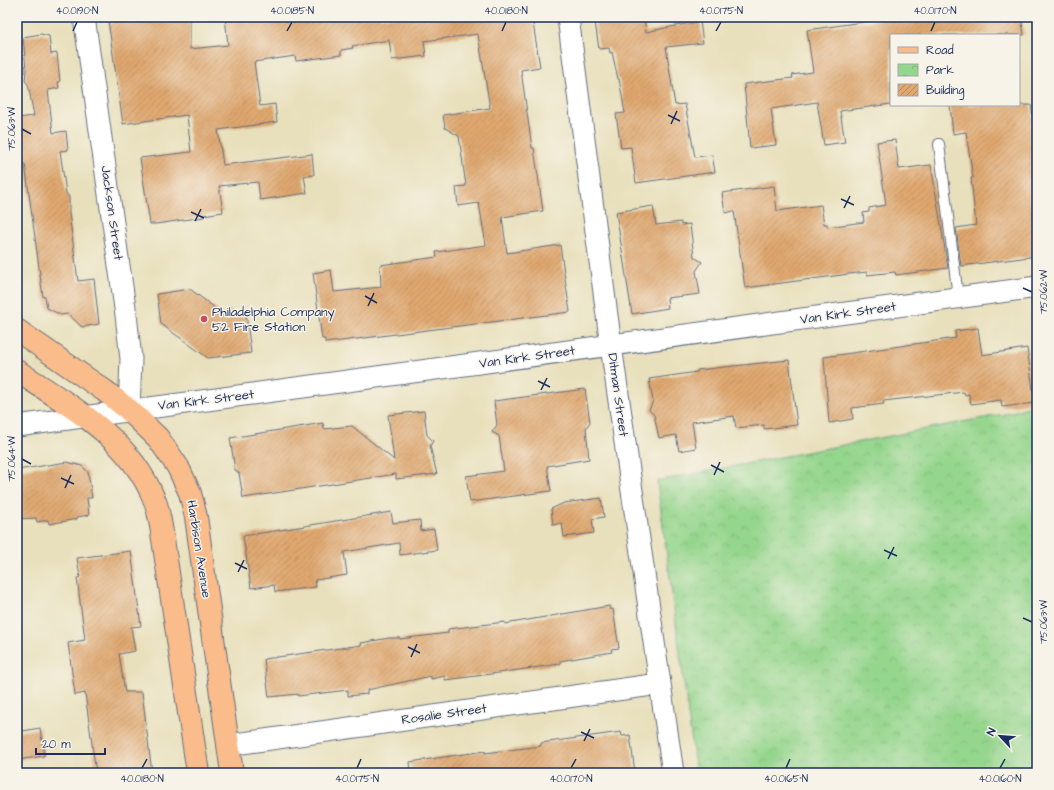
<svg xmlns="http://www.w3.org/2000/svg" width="1054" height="790" font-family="'Architects Daughter',sans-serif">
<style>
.park{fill:url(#park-crowns);stroke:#588276}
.building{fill:url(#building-hatch)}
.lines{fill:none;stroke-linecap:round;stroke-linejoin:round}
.lane-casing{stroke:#636d7f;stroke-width:12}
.street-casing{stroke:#636d7f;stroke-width:23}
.primary-casing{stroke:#636d7f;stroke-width:24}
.lane{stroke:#fff;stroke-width:10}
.street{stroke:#fff;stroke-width:21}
.primary{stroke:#f9bc8a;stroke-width:22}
.ticks{fill:none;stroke:#1b2f5e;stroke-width:1.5}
.poi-dot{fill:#d1495b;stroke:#f7f3e8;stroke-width:1.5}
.labels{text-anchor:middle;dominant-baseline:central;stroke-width:3;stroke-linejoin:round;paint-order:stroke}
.street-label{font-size:13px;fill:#1b2f5e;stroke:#f7f3e8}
.poi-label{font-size:13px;fill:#1b2f5e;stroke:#f7f3e8;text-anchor:start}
.neatline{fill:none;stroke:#1b2f5e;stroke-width:1.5}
.ticks-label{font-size:10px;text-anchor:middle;fill:#1b2f5e}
</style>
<defs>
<pattern id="park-crowns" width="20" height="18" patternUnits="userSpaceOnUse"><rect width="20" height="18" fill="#95d68d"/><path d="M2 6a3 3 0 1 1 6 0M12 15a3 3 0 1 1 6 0" fill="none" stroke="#80b87c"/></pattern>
<pattern id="building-hatch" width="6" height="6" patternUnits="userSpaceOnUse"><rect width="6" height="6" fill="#e0a86f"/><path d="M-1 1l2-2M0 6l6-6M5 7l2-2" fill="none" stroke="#b5895e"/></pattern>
</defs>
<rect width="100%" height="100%" fill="#f7f3e8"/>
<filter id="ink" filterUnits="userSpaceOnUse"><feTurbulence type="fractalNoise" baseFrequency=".025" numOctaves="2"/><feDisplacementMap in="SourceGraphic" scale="8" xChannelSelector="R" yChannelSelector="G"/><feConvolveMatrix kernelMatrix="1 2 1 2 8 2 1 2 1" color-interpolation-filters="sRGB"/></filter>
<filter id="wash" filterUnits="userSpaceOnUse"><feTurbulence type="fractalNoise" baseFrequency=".012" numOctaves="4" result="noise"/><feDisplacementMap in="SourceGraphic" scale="16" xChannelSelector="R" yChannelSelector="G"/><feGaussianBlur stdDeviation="0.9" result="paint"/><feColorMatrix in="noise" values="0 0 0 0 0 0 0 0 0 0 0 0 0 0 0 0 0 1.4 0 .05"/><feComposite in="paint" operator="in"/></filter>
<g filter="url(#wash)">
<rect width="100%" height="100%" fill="#e8e0bc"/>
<path class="park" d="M1037 404V773H696L657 481 1009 413Z"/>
<g id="blocks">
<path class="building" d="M129 17H190V49L228 45 225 17H532L540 67 521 70 532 148H534L543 211 502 217 507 253 560 245 570 312 325 343V339H322L313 273 331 270 334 292 381 287 380 265 437 257 436 252 486 245 479 203 458 206 456 187 466 186 459 136 445 128 443 115 490 108 478 34 424 41 426 56 392 60 389 40 352 46 353 48 341 50V55L296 61 295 56 254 62 260 106 275 104 277 122 218 130 223 165 312 154 314 175 304 176 307 193 260 200 258 182 219 186 223 212 203 215 204 217 156 224H150L140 158 191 152 187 115 123 124 108 20Z
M644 17 646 32 700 21 703 43 666 47 675 105 685 104 695 157 712 155 715 172 636 183 631 147 621 148 616 114 625 113 619 79H618L612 52 610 53 609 48 599 49 595 22Z
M897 17H1021L1024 35H891V104L840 111 845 142 824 145 817 102 771 109 776 145 750 148 744 84 793 78 792 75 813 72 807 30Z
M41 34 49 36 51 54 57 53 60 82H58L59 88 48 90 53 133 66 131 68 150 60 151 66 193 69 197V213L78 281 94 279 99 324 82 327 68 314 61 315 47 308 45 297H43L25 164 17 165V139L21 138 18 118 34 116 28 84 25 81 26 70 23 37Z
M950 105H1031L1037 147V256L961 266 956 228 976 225 971 178H973L966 132 953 134Z
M895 140 899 169 931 165 948 268 896 275 895 272 867 275V272L849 274 745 288 734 211 725 213 722 193 774 186 777 211 821 205 824 224H827V227L864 222 863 213 869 212V208L886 205 877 142Z
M653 206 656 225 681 222V225L690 224 694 257 702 262 696 271 700 294 667 298 668 308 632 314 616 212Z
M190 289 223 314 228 309 235 314 246 313 251 353 208 358 161 324 157 294Z
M978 328 982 355 1027 348 1035 403 1002 407 1001 400 971 404 969 394 965 395 964 392 883 401 884 404 852 408 853 419 829 423 824 357 956 338 955 331Z
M789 360 797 425 764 429V425L736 428 734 416 692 422 696 448 679 451 676 435 659 438 654 415 649 410 653 401 649 379 697 372V370Z
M585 389 590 422 586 428 589 459 547 466 551 491 470 502 466 476 504 471 499 436 492 432 497 425 494 401Z
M424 411 427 435 433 441 430 446 437 474 396 479V474L243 498 239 473 235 470 230 438 323 423 324 429 352 426 394 460 388 415Z
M67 462 82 466 88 472 92 498H87L89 515 77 517V519L49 524 48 520 37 522 36 518 17 519V470Z
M601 498 604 517 592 519 594 533 564 537 562 523 553 525 551 509 564 503Z
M391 512 393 523 420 520 421 531 434 529 437 550 400 555 399 543 344 552 347 575 315 580 316 587 275 592 274 585 251 588 243 536Z
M131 551 141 626 131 627 135 651 119 654 125 692H142L152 773H96L85 693 75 695 68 643 85 640 77 578 80 577 77 558Z
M609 606 610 610 613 609 619 648 611 649 612 652 560 661V664L484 675 445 680V676L431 679V676L367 690V694L348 696V690L298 696V694L269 697 264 659 362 645 361 643 389 638H400V639L448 633V629L505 622V624Z
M40 728 44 756 17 760V732Z
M621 732 622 736 630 735 635 773H411L410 762 485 751V753L541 746V743Z"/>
</g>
</g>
<g filter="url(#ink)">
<use href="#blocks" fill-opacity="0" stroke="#636d7f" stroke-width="1"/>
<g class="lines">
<g class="lane-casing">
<path id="lane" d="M939 144 958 297"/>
</g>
<g class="street-casing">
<path id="street" d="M84 17 126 315 131 359 129 410
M568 17 611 346 673 773
M17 426 1037 287
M228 745 659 684"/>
</g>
<g class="primary-casing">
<path id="primary" d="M17 330 105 391 129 410 158 438 178 467 190 493 196 517 232 773
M17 371C69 405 130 438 154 499 158 507 159 517 161 526L198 773"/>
</g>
<use href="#lane" class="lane"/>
<use href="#street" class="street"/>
<use href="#primary" class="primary"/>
</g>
</g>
<path class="ticks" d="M73 31 77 22M287 31 292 22M502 31 506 22M716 31 721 22M931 31 935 22M668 115 680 121M671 124 677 111M22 129 31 134M841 199 854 205M844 208 850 196M191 212 204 218M195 221 201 209M1023 288 1032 292M365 296 377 303M368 306 374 293M538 381 550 387M541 390 547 378M22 459 31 464M711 465 724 472M714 475 720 462M61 478 74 484M65 488 71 475M884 550 897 556M888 559 894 547M235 563 247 569M238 572 244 560M1023 618 1032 622M408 647 420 653M411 657 417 644M581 732 594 738M584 741 590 729M142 768 147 759M357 768 361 759M571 768 576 759M786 768 790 759M1000 768 1005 759"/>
<circle class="poi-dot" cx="204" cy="319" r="4"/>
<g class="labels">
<g class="street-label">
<text transform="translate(112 213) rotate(82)">Jackson Street</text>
<text transform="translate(848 313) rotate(-8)">Van Kirk Street</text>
<text transform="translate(527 357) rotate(-8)">Van Kirk Street</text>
<text transform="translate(618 395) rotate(82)">Ditman Street</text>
<text transform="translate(206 400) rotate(-7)">Van Kirk Street</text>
<text transform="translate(199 549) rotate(81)">Harbison Avenue</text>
<text transform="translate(444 714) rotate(-8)">Rosalie Street</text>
</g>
<g class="poi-label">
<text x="212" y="312">Philadelphia Company<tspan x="212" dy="15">52 Fire Station</tspan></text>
</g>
</g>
<rect width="1054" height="790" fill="none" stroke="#f7f3e8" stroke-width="44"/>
<rect x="890" y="34" width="130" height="72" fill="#f7f3e8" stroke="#9fa5b1"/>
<rect x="898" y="47" width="20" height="6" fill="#f9bc8a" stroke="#9fa5b1"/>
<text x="926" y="54" font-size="12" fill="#1b2f5e">Road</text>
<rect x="898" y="64" width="20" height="12" fill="url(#park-crowns)" stroke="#9fa5b1"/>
<text x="926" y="74" font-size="12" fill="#1b2f5e">Park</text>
<rect x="898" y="84" width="20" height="12" fill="url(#building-hatch)" stroke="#9fa5b1"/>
<text x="926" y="94" font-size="12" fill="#1b2f5e">Building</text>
<g transform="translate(1000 736) rotate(296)" stroke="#f7f3e8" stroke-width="3" paint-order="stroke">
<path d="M0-3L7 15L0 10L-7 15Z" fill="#1b2f5e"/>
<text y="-6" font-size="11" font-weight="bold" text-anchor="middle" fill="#1b2f5e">N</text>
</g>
<path d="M36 748v6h69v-6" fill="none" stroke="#1b2f5e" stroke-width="2"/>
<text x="42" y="748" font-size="12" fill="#1b2f5e" stroke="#f7f3e8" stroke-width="3" paint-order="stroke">20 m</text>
<rect x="22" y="22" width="1010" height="746" class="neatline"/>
<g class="ticks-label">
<text x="77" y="14">40.0190°N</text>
<text x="292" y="14">40.0185°N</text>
<text x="506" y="14">40.0180°N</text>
<text x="721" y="14">40.0175°N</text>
<text x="935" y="14">40.0170°N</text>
<text transform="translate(11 129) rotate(-90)" y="4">75.063°W</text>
<text transform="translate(1043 292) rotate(-90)" y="4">75.062°W</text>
<text transform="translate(11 459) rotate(-90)" y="4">75.064°W</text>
<text transform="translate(1043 622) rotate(-90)" y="4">75.063°W</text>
<text x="142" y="782">40.0180°N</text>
<text x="357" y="782">40.0175°N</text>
<text x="571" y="782">40.0170°N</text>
<text x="786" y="782">40.0165°N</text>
<text x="1000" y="782">40.0160°N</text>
</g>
</svg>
